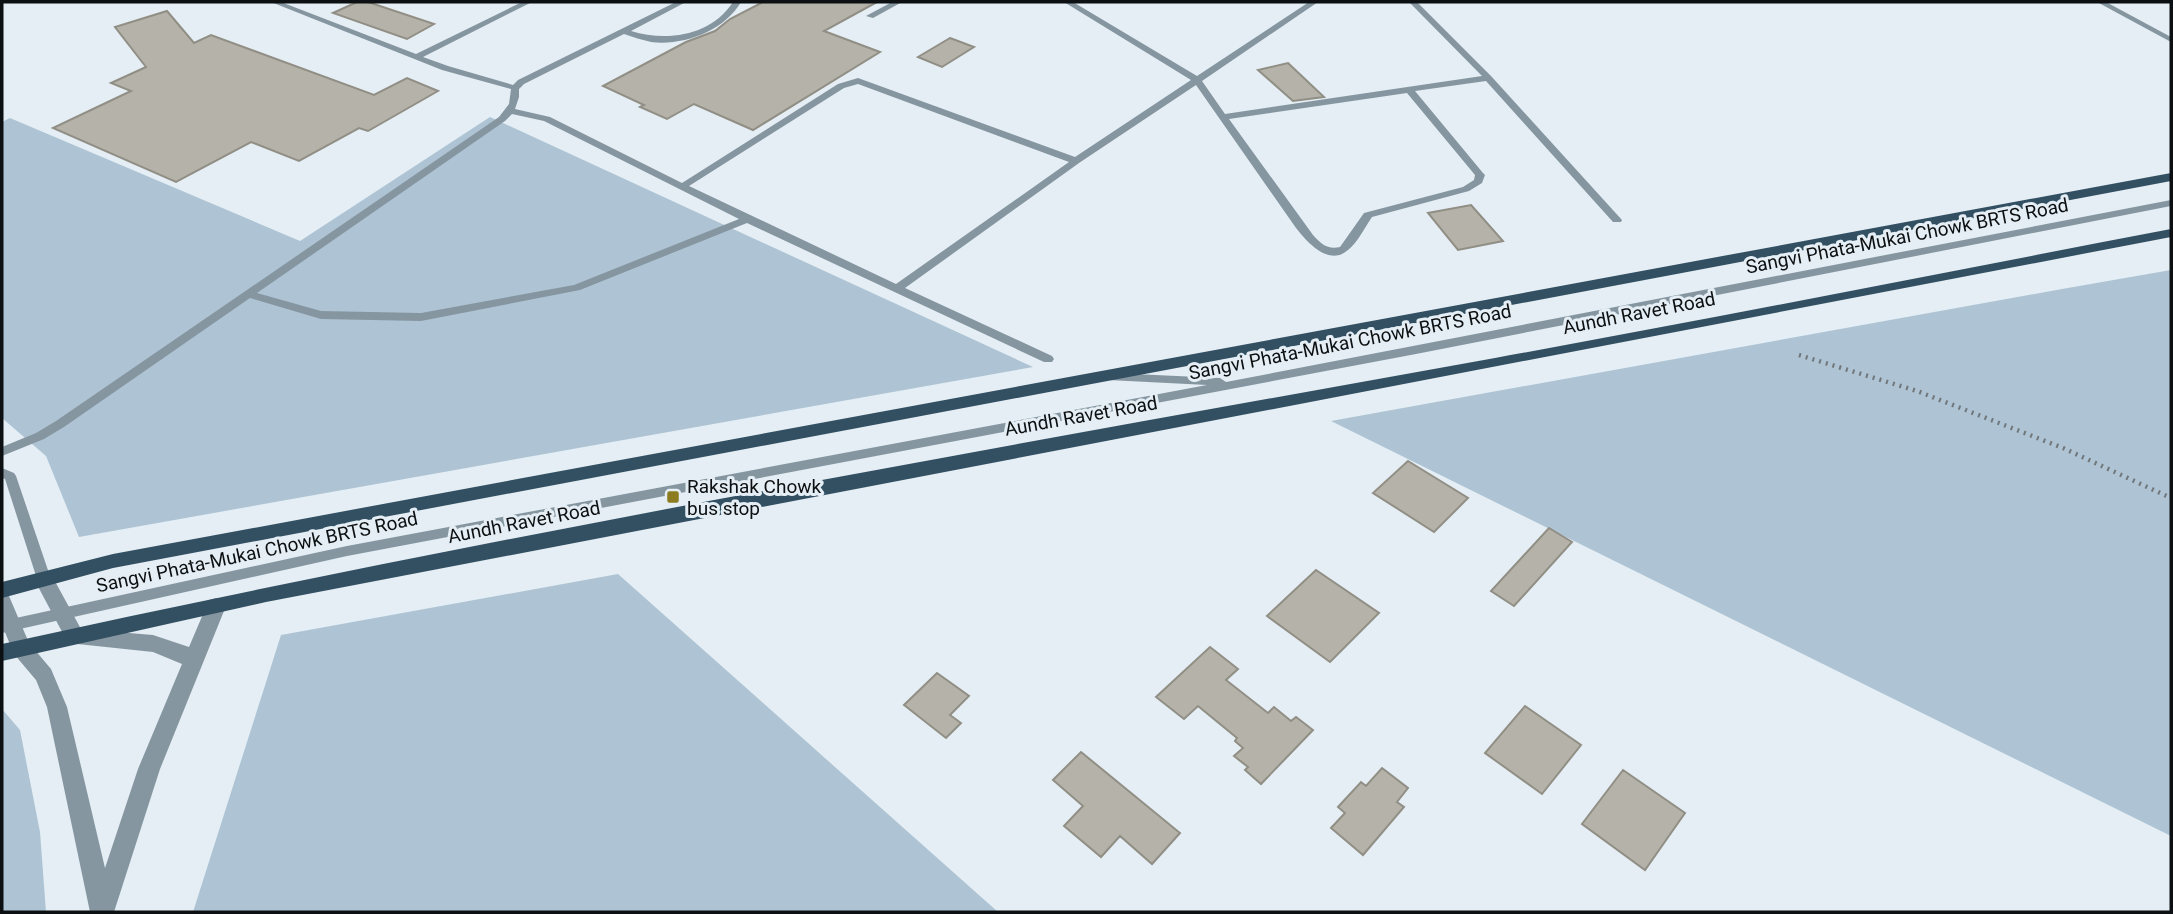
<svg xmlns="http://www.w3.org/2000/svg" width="2173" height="914" font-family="Roboto,sans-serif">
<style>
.green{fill:#aec4d4}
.building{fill:#b5b3a9;stroke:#918f85;stroke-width:2}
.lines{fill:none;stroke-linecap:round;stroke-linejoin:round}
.path{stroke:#71777b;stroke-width:4.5;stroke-dasharray:2 5;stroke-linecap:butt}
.service{fill:#8696a1;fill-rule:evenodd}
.tertiary{fill:#8696a1;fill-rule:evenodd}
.primary{fill:#334f62;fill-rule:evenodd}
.poi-dot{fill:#8d7b20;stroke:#e4eef4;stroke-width:2.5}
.labels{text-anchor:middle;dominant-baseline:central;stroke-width:6;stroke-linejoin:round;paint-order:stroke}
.street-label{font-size:19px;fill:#0d1012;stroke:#e4eef4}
.poi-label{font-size:19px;fill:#0d1012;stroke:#e4eef4;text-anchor:start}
</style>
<rect width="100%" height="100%" fill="#e4eef4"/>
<path class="green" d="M490 117 1033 367 79 537 46 456 2 418V122L10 118 300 241Z
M2171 270V836L1331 421 2062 289Z
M618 574 998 912H193L281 635Z
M2 709 20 730 40 832 46 912H2Z"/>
<path class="building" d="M357 2H368L434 24 407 39 333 13Z
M763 2H877L824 31 880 52 753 130 694 104 667 119 640 107 644 105 603 86 686 42 715 31 730 19Z
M167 11 194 43 211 35 374 95 407 78 438 91 368 131 359 128 299 161 251 142 176 182 53 128 131 91 111 83 146 67 115 27Z
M950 38 974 47 942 67 918 57Z
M1288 63 1324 97 1293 101 1258 70Z
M1471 205 1503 241 1458 250 1428 213Z
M1408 461 1468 498 1434 532 1373 493Z
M1549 528 1572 542 1514 606 1491 591Z
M1316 570 1379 613 1330 662 1267 616Z
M1210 647 1238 669 1226 680 1268 713 1274 707 1291 721 1296 717 1313 730 1261 784 1245 770 1248 767 1234 756 1243 748 1235 741 1237 738 1198 706 1184 719 1156 697Z
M937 673 969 696 950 715 961 723 946 738 904 705Z
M1525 706 1581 745 1542 794 1485 753Z
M1081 752 1180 833 1152 864 1120 836 1101 857 1064 826 1083 806 1053 780Z
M1382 768 1408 788 1397 802 1404 807 1363 855 1331 828 1345 813 1338 807 1361 782 1366 786Z
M1623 770 1685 813 1645 870 1582 824Z"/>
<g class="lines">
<path class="path" d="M1799 355 1917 391 2063 448 2171 498"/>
<path class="service" d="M271 2H281L416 54 522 2H532L423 57 448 66 513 85 518 80 676 2H686L631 31C667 42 711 36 733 2H741C724 31 684 46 651 42 642 40 633 37 624 34L524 84 519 89V97L515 109 550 117 682 183 838 84 858 78 1075 157 1191 80 1064 2H1073L1197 76 1309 2H1318L1202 81 1225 114 1482 76 1409 2H1417L1491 76 1622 220 1621 222H1613L1486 81 1415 91 1483 173 1485 175 1482 183 1469 191 1372 217C1365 227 1358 242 1348 250 1329 267 1307 242 1296 228L1196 85 1079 163 905 288 1052 356 1054 359 1052 362H1044L747 223 580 290 421 321 321 319 250 298 64 427 44 439 2 456V447L36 433 56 421 499 117 509 104 511 89 442 70ZM858 84 1069 162 896 284 689 186 844 88ZM1407 93 1475 175 1474 180 1463 187 1364 213 1340 247C1328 250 1321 244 1313 235L1229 119ZM512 114 544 121 739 219 574 285 421 313 321 311 257 293 505 121Z
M892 2H902L873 18 866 16Z
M2097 2H2106L2171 37V42Z
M2171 200V206L1416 354 347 556 2 633V621L347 546 1207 385 1108 380 1106 377 1112 373 1220 378 1226 382Z
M2 468 14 473 16 476 51 579 49 583 44 584 39 583 37 579 5 479 2 478Z"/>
<path class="tertiary" d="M44 571 51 574 81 629 153 635 189 647 209 600 216 598 223 600 226 606 160 769 114 912H90L47 707 36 680 14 654 2 625V594L9 596 29 643 51 669 67 707 105 868 138 769 182 664 153 652 68 643 34 579 37 574Z"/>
<path class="primary" d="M2171 173V181L113 568 2 598V582L113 554Z
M2171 229V237L266 602 2 661V644C497 535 996 448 1495 358 1721 317 1946 272 2171 229Z"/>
</g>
<rect class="poi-dot" x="666" y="490" width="14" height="14" rx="3.5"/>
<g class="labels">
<g class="street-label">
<text transform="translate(1907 236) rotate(-11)">Sangvi Phata-Mukai Chowk BRTS Road</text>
<text transform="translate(1639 313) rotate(-11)">Aundh Ravet Road</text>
<text transform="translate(1350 342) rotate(-11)">Sangvi Phata-Mukai Chowk BRTS Road</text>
<text transform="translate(1081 416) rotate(-10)">Aundh Ravet Road</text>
<text transform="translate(524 522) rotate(-11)">Aundh Ravet Road</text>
<text transform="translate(257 552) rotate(-12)">Sangvi Phata-Mukai Chowk BRTS Road</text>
</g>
<g class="poi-label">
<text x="687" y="486">Rakshak Chowk<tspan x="687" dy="22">bus stop</tspan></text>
</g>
</g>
<rect width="2173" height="914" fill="none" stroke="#0d1012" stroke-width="7"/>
</svg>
